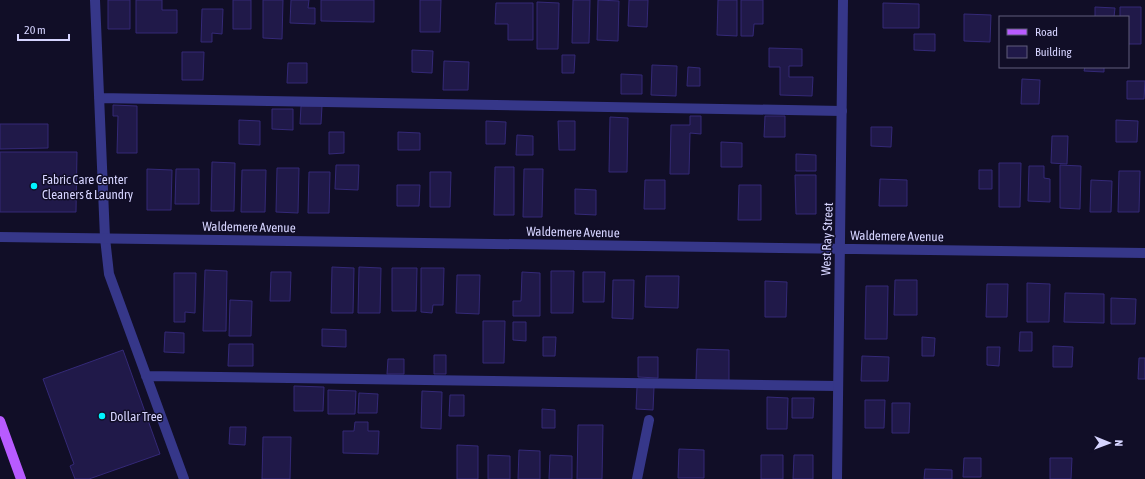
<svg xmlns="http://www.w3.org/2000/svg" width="1145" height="479" font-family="'Asap Condensed',sans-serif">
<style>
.building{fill:#201949;stroke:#342977}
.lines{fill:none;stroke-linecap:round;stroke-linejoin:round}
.service{stroke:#363789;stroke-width:10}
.minor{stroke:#363789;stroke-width:10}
.primary{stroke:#b85bff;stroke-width:10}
.poi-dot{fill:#00f4ff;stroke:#110e27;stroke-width:1.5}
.labels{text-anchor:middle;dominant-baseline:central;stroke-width:3;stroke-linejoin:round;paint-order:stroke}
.poi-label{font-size:13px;fill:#d6d4ff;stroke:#110e27;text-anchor:start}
.street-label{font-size:13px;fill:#d6d4ff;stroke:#110e27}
</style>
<rect width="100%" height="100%" fill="#110e27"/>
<path class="building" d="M108 0H130V29H108Z
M136 0H162V10H177V33H136Z
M233 0H251V29H233Z
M263 0H283L282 39 263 38Z
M291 0H309L308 8H315V24L290 23Z
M321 0H374V22L321 21Z
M420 0H441L440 32H420Z
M573 0H590L589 43H572Z
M598 0 619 1 618 41 597 40Z
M629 0H648L647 27 628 26Z
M718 0H737V36L717 35Z
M741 0H763V24H754L753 36H741Z
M537 2 559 3 558 49H537Z
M496 3H533V40H508V24H495Z
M883 3 919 4V28H883Z
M1095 7 1115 8 1114 17H1095Z
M1120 7H1141V44H1128V17H1120Z
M202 9H223L222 34 212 33V42H201Z
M964 14 991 15 990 42 964 41Z
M914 34H935V51L914 50Z
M769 48 802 49V66H789V77H813L812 96 780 95V67H769Z
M412 50 433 51 432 73 412 72Z
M182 52H204L203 80H182Z
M562 55H575L574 73H562Z
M444 61 469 62 468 90H443Z
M288 63H307V83H287Z
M652 65 677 66 676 96 651 95Z
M688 67 700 68V86H687Z
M1085 67H1104V72L1084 71Z
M621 74 642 75V94H621Z
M1022 79 1040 80 1039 104H1021Z
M1127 81H1145L1144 99H1127Z
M113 105 137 106V153H117L118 116H113Z
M301 106H322L321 124H300Z
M272 109H293V130L272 129Z
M690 116H701V134L690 133 689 174H670L671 125H690Z
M765 116H785V137H764Z
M610 117 628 118 627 172H609Z
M239 120 260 121V145L239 144Z
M1116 120 1138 121 1137 142H1116Z
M486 121 506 122 505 144H486Z
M558 121H575V150H559Z
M0 124H48V148L0 149Z
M871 127H892L891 147 871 146Z
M329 132H344V153L329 154Z
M398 132 420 133V150H398Z
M517 135 533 136V155H516Z
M1052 136H1068L1067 164 1051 163Z
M721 142 742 143V167H721Z
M0 152H77L76 212H0Z
M796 154 816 155V171H796Z
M212 162 235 163 234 211H211Z
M999 163H1021L1020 207H999Z
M336 165H359L358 190 335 189Z
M1060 165 1081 166 1080 209 1060 208Z
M1029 166H1044V178L1050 179V202L1028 201Z
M495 167H514V215H494Z
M277 168H299L298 213 276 212Z
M147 169 172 170 171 210H147Z
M176 169H199V204H175Z
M524 169H543L542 217H523Z
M242 170H266L265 212H241Z
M979 170H992V189H979Z
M1119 171H1140L1139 212H1118Z
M309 172H330L329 213H308Z
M430 172H451L450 207H430Z
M795 175H816V214H796Z
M880 179 907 180V206H879Z
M645 180H665V209H644Z
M1091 180 1112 181 1111 212H1090Z
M397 185H420L419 206H397Z
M739 185H761V220H738Z
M575 189 596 190V215L575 214Z
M332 267 354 268 353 313H331Z
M359 267 381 268 380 313H358Z
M392 268H417L416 311H392Z
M421 268H444L443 305H433L432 313 421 312Z
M205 270 227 271 226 331H203Z
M551 271H574L573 313H551Z
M271 272H291L290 301H270Z
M522 272 540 273V316H513V301H521Z
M583 272H605L604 302H583Z
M174 273H196L195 313 185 312V322H174Z
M457 275H480L479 314 456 313Z
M646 276H679L678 308 645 307Z
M613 280H634L633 319 612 318Z
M895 280H917V315H894Z
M765 281 787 282 786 317H765Z
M1027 283 1050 284 1049 322H1027Z
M987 284H1008L1007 317H986Z
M866 286H888L887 339H865Z
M1065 293 1104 294V323L1064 322Z
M1111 298 1136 299 1135 324H1111Z
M230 300 252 301 251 336H229Z
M483 321H505L504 363H483Z
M513 322H526V341L513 340Z
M322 329 346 330V347L322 346Z
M165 332 184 333V353L164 352Z
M1020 332H1032V351H1019Z
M543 337H556L555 356H543Z
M922 337 935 338 934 356H922Z
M229 344H253V366H228Z
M1053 346 1073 347 1072 367H1053Z
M987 347H1000L999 366 987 365Z
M697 349 729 350V381L696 380Z
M123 350 160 454 89 479H75L70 466 74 464 43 379Z
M434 355H446V374H434Z
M862 356 889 357 888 381H861Z
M638 357H658V378L638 377Z
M1139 358H1145V379H1138Z
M388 359H404V374H387Z
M294 386 324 387 323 411H294Z
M637 387H654L653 410 636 409Z
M328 390 356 391 355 414H328Z
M422 391 442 392 441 429 421 428Z
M359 393 378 394 377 413H358Z
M450 395H464V416H449Z
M767 397 788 398 787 429H767Z
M792 398H814L813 418H792Z
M865 400H885L884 428H865Z
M892 403H910L909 433H892Z
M542 409 555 410V428H542Z
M355 422H368V431H379L378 454 343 453V431H354Z
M578 425H603L602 479H577Z
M230 427H246L245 445 229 444Z
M263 437H291L290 479H262Z
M457 445 478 446V479H457Z
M679 449 704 450V478H678Z
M519 450 540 451V479H518Z
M488 455 510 456V479H488Z
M550 455 572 456V479H549Z
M761 455H783V479H761Z
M794 455H813V479H793Z
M964 458H981V477H963Z
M1050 458H1072L1071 479H1050Z
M925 469 952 470V479H924Z"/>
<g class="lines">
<path class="service" d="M95 0 105 238 109 274 184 479
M99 98 842 111
M146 376 838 386
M637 479 649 420"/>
<path class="minor" d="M0 237 1145 253
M837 479 843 0"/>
<path class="primary" d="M0 421 21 479"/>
</g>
<g class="poi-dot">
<circle cx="34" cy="186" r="4"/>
<circle cx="102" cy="416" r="4"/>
</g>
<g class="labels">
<g class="poi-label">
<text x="42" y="179">Fabric Care Center<tspan x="42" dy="15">Cleaners &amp; Laundry</tspan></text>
<text x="110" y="416">Dollar Tree</text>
</g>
<g class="street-label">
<text transform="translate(249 227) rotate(1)">Waldemere Avenue</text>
<text transform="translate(573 232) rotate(1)">Waldemere Avenue</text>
<text transform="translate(897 236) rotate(1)">Waldemere Avenue</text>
<text transform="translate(827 239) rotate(-88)">West Ray Street</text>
</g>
</g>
<rect x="999" y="16" width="130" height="52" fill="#110e27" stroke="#605d7d"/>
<rect x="1007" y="29" width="20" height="6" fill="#b85bff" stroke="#605d7d"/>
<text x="1035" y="36" font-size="12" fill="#d6d4ff">Road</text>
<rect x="1007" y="46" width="20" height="12" fill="#201949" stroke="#605d7d"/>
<text x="1035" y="56" font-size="12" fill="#d6d4ff">Building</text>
<g transform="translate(1109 443) rotate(91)" stroke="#110e27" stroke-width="3" paint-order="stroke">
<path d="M0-3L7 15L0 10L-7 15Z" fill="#d6d4ff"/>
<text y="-6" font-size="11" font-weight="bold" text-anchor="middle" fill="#d6d4ff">N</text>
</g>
<path d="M18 34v6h51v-6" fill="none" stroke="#d6d4ff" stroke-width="2"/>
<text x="24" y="34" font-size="12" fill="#d6d4ff" stroke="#110e27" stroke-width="3" paint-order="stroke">20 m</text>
</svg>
